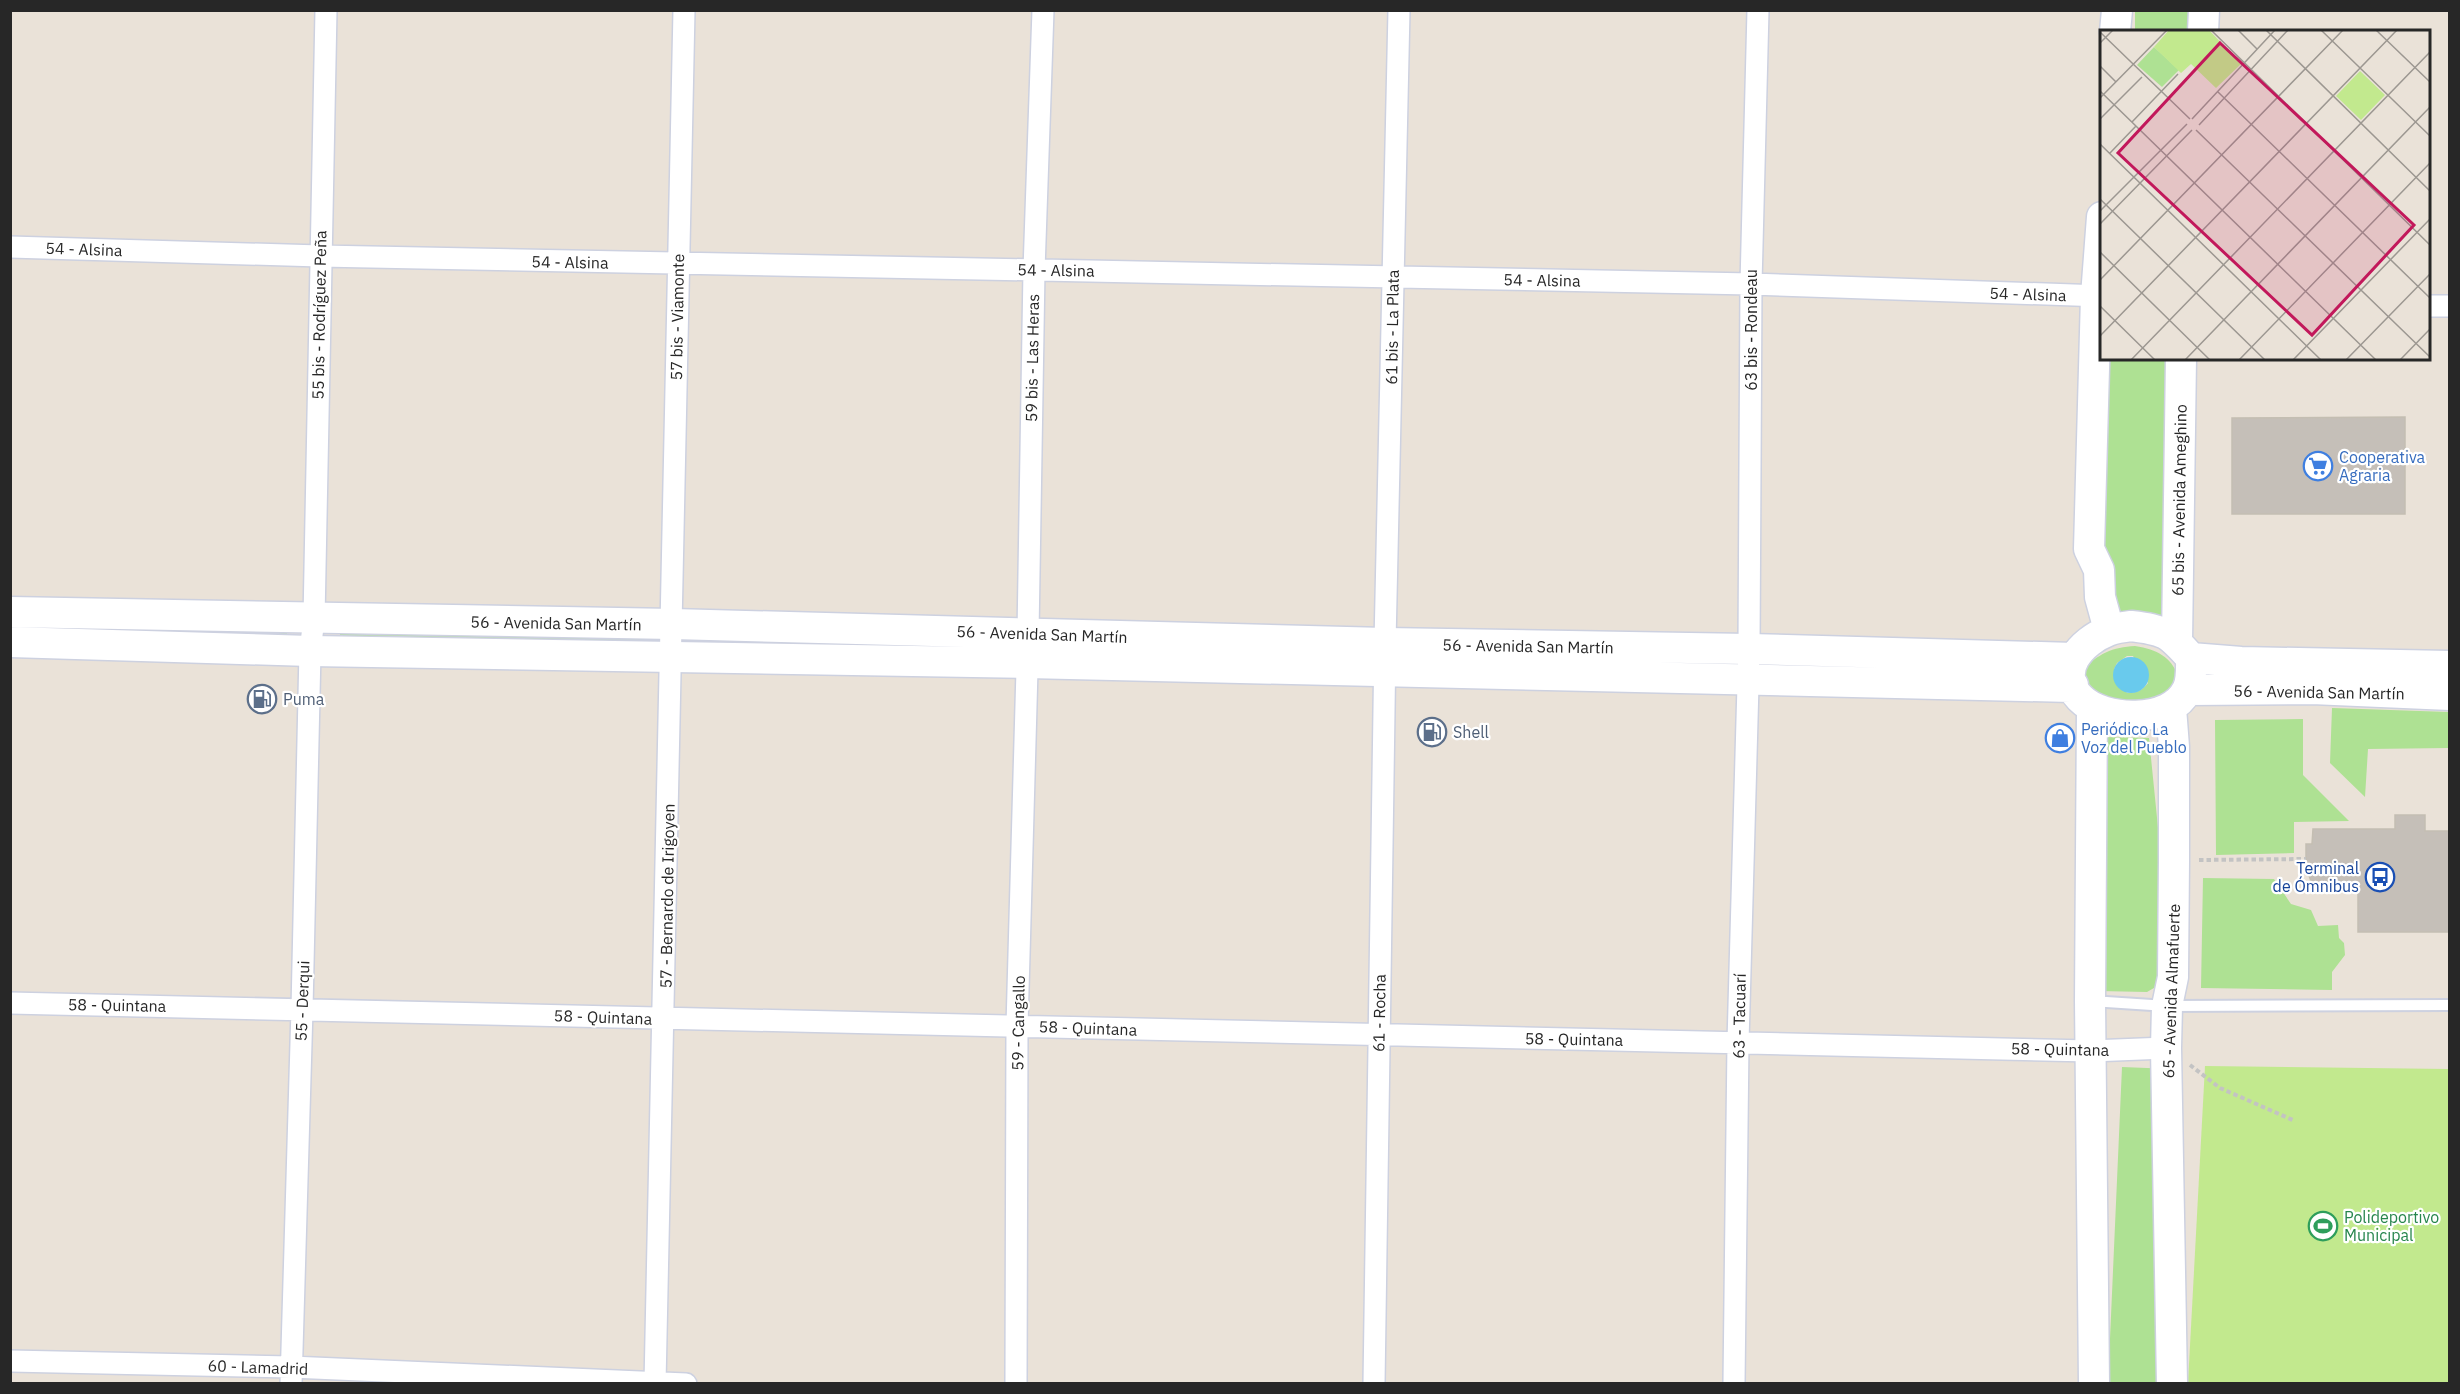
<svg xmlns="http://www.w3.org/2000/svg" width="2460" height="1394" font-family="'IBM Plex Sans',sans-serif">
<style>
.green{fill:#aee193;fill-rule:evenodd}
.pitch{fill:#c2e98e}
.water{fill:#69caed}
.building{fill:#c5bfb8;stroke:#c4beb2;stroke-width:1.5}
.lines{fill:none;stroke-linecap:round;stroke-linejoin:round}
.lane-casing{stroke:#cdd1e0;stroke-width:14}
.street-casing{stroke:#cdd1e0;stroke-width:24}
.secondary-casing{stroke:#cdd1e0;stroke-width:33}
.path{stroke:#c3c3c3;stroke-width:4;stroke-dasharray:4.5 3;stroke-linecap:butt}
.lane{stroke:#fff;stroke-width:10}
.street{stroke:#fff;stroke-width:21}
.secondary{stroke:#fff;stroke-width:30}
.labels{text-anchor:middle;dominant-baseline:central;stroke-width:4.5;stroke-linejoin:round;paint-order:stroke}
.street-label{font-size:16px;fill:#272727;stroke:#fff}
.shop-label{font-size:16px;fill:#366cbe;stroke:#fff;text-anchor:start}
.service-label{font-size:16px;fill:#4e5e75;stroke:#fff;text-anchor:start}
.transit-label{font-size:16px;fill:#164399;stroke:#fff;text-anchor:end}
.leisure-label{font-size:16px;fill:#27864d;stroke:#fff;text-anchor:start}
.inset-road{fill:none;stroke:#9c9791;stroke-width:1.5}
.view{fill:#c2185b;fill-opacity:0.15;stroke:#c2185b;stroke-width:3}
.inset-edge{fill:none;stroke:#272727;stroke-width:3}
</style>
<rect width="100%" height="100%" fill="#eae2d8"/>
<path class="green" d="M2135 11H2193L2192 31 2135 32Z
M2102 359H2168L2163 618 2117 628 2116 595 2097 541Z
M11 624 287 627V635L11 632Z
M340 631 652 634V643L340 639Z
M696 637 1008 643 1007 651 696 645Z
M2135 646C2158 650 2170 656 2179 677L2169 696 2121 706 2086 690 2082 671C2097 654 2113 647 2135 646ZM2127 656H2133L2148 683C2142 691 2136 693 2127 693L2114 669 2117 663Z
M2332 708 2449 712V748L2368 749 2365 797 2330 763Z
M2303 719V775L2349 821 2294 822V853L2216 855 2215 720Z
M2100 737 2149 738 2173 977 2147 992 2098 991Z
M2203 878 2274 879 2291 904 2311 910 2318 926 2338 925 2339 938 2344 943 2345 955 2332 972V990L2201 988Z
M2122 1067 2172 1069 2158 1383 2108 1384Z"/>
<path class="pitch" d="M2205 1066 2449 1069V1383H2188Z"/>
<path class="water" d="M2113 675a18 18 0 1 1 36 0a18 18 0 1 1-36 0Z"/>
<path class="building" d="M2405 417V514H2232V418Z
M2395 815H2425V831H2450V932H2358V885L2313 886 2306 868V844H2312L2313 829H2395Z"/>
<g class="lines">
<g class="lane-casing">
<path id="lane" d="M2091 1001 2167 1006 2450 1005"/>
</g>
<g class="street-casing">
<path id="street" d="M10 247 320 256 1751 284 2102 296
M2428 306H2450
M10 1003 2091 1051 2166 1048
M10 1361 291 1367 686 1384
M291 1384 302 1009 310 651 314 619 326 10
M655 1384 684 10
M1016 1384 1017 1026 1028 634 1034 270 1043 10
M1374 1384 1385 643 1399 10
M1734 1384 1738 1042 1749 649 1751 284 1758 10"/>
</g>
<g class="secondary-casing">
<path id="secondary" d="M2115 32 2117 10
M2203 32 2204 10
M2102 217 2096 296 2089 549 2099 570 2100 597 2109 630
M10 612 673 624 1385 643 1749 649 2074 658
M2131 626C2165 630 2169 633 2191 658 2191 669 2192 681 2187 690 2171 724 2103 722 2080 698 2054 671 2082 641 2108 631 2115 628 2123 627 2131 626Z
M10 642 310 651 1027 663 2071 687 2073 685
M2177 642 2181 358
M2191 658 2241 662 2450 666
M2188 690 2312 689 2450 695
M2092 707 2090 1001 2094 1384
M2171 708 2174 747V861L2173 977 2167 1006 2166 1048 2172 1384"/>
</g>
<path class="path" d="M2199 860 2306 859
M2190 1065 2220 1088 2295 1121"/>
<use href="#lane" class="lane"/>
<use href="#street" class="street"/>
<use href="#secondary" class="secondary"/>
</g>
<defs>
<g id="supermarket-ring" transform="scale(1.5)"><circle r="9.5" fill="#fff" stroke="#3f7fe0" stroke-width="1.5"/><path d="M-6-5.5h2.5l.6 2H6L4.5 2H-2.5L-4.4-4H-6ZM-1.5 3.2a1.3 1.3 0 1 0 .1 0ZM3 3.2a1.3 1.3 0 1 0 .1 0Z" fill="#3f7fe0"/></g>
<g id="fuel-ring" transform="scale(1.5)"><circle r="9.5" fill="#fff" stroke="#5c6f8a" stroke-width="1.5"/><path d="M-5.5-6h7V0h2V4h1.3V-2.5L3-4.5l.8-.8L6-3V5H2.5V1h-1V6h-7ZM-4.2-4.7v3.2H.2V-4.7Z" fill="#5c6f8a"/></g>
<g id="shop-ring" transform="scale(1.5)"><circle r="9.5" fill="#fff" stroke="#3f7fe0" stroke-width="1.5"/><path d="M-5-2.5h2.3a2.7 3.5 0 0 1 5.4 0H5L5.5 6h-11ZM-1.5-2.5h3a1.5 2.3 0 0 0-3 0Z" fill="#3f7fe0"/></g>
<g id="bus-ring" transform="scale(1.5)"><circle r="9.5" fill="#fff" stroke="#1a4fb4" stroke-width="1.5"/><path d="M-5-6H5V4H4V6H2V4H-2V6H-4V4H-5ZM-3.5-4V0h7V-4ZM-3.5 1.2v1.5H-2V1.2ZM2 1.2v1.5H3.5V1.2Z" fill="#1a4fb4"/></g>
<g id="stadium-ring" transform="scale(1.5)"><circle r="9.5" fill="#fff" stroke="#2e9e5b" stroke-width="1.5"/><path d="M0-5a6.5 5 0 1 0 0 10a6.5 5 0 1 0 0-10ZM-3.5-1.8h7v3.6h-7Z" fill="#2e9e5b"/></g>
</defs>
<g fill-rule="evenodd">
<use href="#supermarket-ring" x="2318" y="466"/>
<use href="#fuel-ring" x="262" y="699"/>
<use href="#fuel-ring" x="1432" y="732"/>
<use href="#shop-ring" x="2060" y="738"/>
<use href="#bus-ring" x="2380" y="877"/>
<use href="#stadium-ring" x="2323" y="1226"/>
</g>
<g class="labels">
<g class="street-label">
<text transform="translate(84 249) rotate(2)">54 - Alsina</text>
<text transform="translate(570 262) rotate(1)">54 - Alsina</text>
<text transform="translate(1056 270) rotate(1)">54 - Alsina</text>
<text transform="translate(1542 280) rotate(1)">54 - Alsina</text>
<text transform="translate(2028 294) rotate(2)">54 - Alsina</text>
<text transform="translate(319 315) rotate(-89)">55 bis - Rodríguez Peña</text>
<text transform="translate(677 317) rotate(-89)">57 bis - Viamonte</text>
<text transform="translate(1392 327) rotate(-89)">61 bis - La Plata</text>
<text transform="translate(1751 330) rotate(-90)">63 bis - Rondeau</text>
<text transform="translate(1032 358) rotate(-89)">59 bis - Las Heras</text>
<text transform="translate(2179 500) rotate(-89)">65 bis - Avenida Ameghino</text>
<text transform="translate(556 623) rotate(1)">56 - Avenida San Martín</text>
<text transform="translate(1042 634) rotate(2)">56 - Avenida San Martín</text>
<text transform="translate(1528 646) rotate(1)">56 - Avenida San Martín</text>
<text transform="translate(2319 692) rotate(1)">56 - Avenida San Martín</text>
<text transform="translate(667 896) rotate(-89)">57 - Bernardo de Irigoyen</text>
<text transform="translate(2171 991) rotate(-88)">65 - Avenida Almafuerte</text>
<text transform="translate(302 1001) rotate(-88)">55 - Derqui</text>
<text transform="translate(117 1005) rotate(1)">58 - Quintana</text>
<text transform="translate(1379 1013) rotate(-89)">61 - Rocha</text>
<text transform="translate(1739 1016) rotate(-89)">63 - Tacuarí</text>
<text transform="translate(603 1017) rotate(2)">58 - Quintana</text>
<text transform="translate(1018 1023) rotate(-89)">59 - Cangallo</text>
<text transform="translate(1088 1028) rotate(2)">58 - Quintana</text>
<text transform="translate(1574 1039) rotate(1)">58 - Quintana</text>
<text transform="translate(2060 1049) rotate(1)">58 - Quintana</text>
<text transform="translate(258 1367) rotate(2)">60 - Lamadrid</text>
</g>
<g class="shop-label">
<text x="2339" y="457">Cooperativa<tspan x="2339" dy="18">Agraria</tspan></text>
<text x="2081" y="729">Periódico La<tspan x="2081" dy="18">Voz del Pueblo</tspan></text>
</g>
<g class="service-label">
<text x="283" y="699">Puma</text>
<text x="1453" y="732">Shell</text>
</g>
<g class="transit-label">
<text x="2359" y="868">Terminal<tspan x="2359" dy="18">de Ómnibus</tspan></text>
</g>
<g class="leisure-label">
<text x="2344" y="1217">Polideportivo<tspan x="2344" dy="18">Municipal</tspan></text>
</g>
</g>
<g transform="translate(2100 30)">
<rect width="330" height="330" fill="#eae2d8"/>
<path d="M54 17 79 40 62 57 37 35Z" fill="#aee193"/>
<path d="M69 0H109L141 34 116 58 91 34 81 43 54 17ZM260 41 285 65 261 90 236 66Z" fill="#c2e98e"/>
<path class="inset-road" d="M111 0 330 215M138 0 157 19M166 0 330 161M221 0 330 106M276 0 330 52M0 2 90 89M0 13 13 0M0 36 16 52M0 61 276 330M118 62 330 268M0 68 67 0M0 89 42 47M92 89 175 0M32 92 78 44M99 95 188 0M96 100 330 327M0 114 221 330M10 123 36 96M0 169 165 330M0 181 87 94M0 194 92 100M0 222 110 330M0 250 243 0M0 276 55 330M0 306 297 0M31 330 330 22M85 330 330 77M139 330 330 133M193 330 330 189M246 330 330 244M300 330 330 299"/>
<path class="view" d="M120 13 314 195 212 305 18 123Z"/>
<rect width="330" height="330" class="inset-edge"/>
</g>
<rect width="2460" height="1394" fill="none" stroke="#272727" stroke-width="24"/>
</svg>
